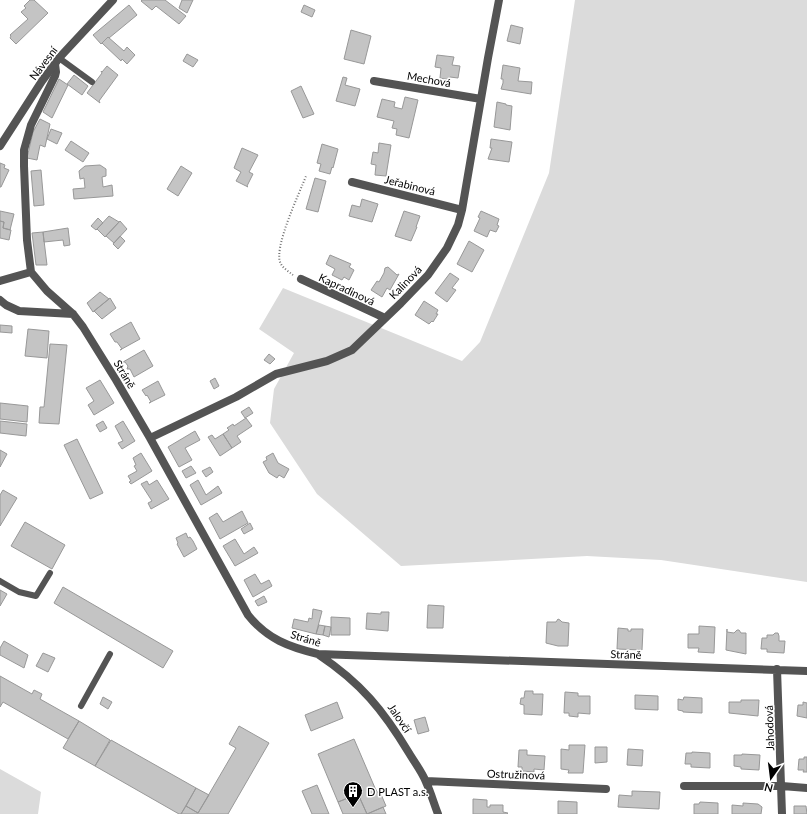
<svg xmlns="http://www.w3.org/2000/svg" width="807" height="814" font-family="Lato,sans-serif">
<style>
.green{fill:#dbdbdb}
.building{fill:#c4c4c4;stroke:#989898}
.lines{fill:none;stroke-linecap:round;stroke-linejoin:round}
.path{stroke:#767676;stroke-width:2;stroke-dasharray:1 2;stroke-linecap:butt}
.service{stroke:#545454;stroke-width:6}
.minor{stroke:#545454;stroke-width:8}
.tertiary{stroke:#545454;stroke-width:8}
.labels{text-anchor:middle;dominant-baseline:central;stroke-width:3;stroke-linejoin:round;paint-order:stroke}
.street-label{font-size:11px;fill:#000;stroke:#fff}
.poi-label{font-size:11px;fill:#000;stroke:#fff;text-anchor:start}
</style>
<rect width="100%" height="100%" fill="#fff"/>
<path class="green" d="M575 0H807V582L661 560 587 556 401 566 317 494 270 423 274 389 294 353 259 329 283 288 462 361 480 342 549 173Z
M0 769 41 792 38 814H0Z"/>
<path class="building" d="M30 0H34L48 13 16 44 10 38 11 36 10 35 28 19 21 12 26 8 24 6Z
M142 0H165L186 16 179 24 156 6 152 10 141 1Z
M182 0H193L187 13 179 8Z
M129 5 137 15 109 38 108 37 101 44 93 35Z
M304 5 315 10 312 17 301 12Z
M511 25 523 28 520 44 507 41Z
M351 30 371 36 364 64 344 59Z
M108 37 124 51 127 47 135 55 127 64 122 59 121 61 102 43Z
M187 54 198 60 193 67 183 61Z
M437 55 454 57 452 65 460 66 458 78 450 77V80L440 78 441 68 435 67Z
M503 65 520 68 518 81 532 82 531 94 501 89 503 83V79H501Z
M107 66 118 75 99 101 100 103 87 93 102 73 101 71 102 72Z
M74 75 88 86 82 95 67 84Z
M343 77 347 78 345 85 360 89 355 106 336 101Z
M59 79 68 85 52 118 43 112Z
M301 86 314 114 303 118 291 91Z
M405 97 418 100 409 138 396 135 397 129 392 128 394 121 377 117 382 99 395 102 394 107 402 109Z
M497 102 506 104V105L512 106 510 130 494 127Z
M40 119 50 124 45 147 40 145 37 160 27 158 33 132Z
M51 129 62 133 57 144 47 139Z
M491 139 512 142 509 162 488 159 492 148H490Z
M71 141 89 153 83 162 65 150Z
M379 143 391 145 386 176 375 175 376 165 371 164 373 152 378 153Z
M322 144 338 149 333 168 332 167 330 174 319 171 321 164 317 163Z
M242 148 258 155 249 172 253 174 247 186 248 187 236 181 241 172 234 168Z
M0 163 5 165 4 168 9 170 1 187H0Z
M100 165 106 169V176L102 177 103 187 112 185 113 196 74 199 73 189 85 188 84 178 80 179 79 171 85 166Z
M181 166 192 173 178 196 167 189Z
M41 170 44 205 34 206 31 171Z
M315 178 326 181 318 212 306 209Z
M362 199 378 204 372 222 349 216 352 205 360 207Z
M0 211 14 214 10 230 3 228 4 222 0 221Z
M404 211 420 216 416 227H417L411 241 395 236Z
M481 211 499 219 497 225 499 226 496 232 490 230 487 237 474 231 480 218 478 217Z
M109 216 119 222 105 237 97 229Z
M98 218 103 223 96 230 91 226Z
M0 221 4 222 3 228 11 230 9 240 0 238Z
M120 221 127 229 114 243 106 236Z
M68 228 70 245 64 246 63 240 44 242 43 232Z
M43 232 47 265H36L32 233Z
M120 236 125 241 118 249 113 244Z
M469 241 484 250 472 272 457 264Z
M330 255 351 264 349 267 354 270 349 280 344 277 342 280 332 275 335 269 326 264Z
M388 267 397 275 399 274 390 290 387 288 382 297 371 290 377 281 379 282 384 273 385 268Z
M450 273 459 279 452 288 456 290 447 302 435 293Z
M100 292 109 299 93 312 87 303Z
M110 298 116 308 102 319 94 311Z
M424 301 438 310 436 314H438L433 322 432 321 429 324 415 315Z
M131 322 140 339 120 350 122 349 117 342H115L110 334Z
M0 325 12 326V333L0 332Z
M28 329 49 331 47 358 25 356Z
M50 344 67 345 59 424 39 423 40 407H44Z
M144 350 153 366 134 377 130 369H127L128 366 125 362H123Z
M269 354 275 359 270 364 264 360Z
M215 378 219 386 214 389 210 381Z
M100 380 114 403 94 415 88 405 94 401 86 388Z
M158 381 165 395 149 403 151 402 147 395 146 396 142 390Z
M0 403 28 406 27 422 0 419Z
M249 407 253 413 245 418 241 412Z
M246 418 252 426 237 436 241 442 232 448 223 434 229 430 227 428 233 424 234 426Z
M0 421 27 424 26 436 0 433Z
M103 421 107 428 100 432 96 425Z
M123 421 135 441 122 449 118 443 123 441 115 426Z
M195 431 200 440 185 448 192 460 179 467 168 447Z
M223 434 232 448 220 456 208 437 212 435 215 439Z
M77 439 103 493 90 499 64 445Z
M0 450 7 454 0 467Z
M141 453 152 471 131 484 129 482 131 481 128 476 137 471 134 466 136 465 133 458Z
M273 453 278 463 289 469 284 478 279 475 277 478 269 473 263 462 267 460 266 457Z
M191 466 196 473 186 478 182 471Z
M210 467 213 472 206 477 202 471Z
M157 480 169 499 151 509 148 503 152 501 141 484 147 481 149 485Z
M198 480 206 495 218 486 222 493 201 505 190 485Z
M3 490 17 498 0 526V495Z
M242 511 248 523 220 539 209 518 217 513 223 522Z
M25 522 65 545 52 569 11 546Z
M250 523 253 529 244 534 241 529Z
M186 533 188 538 190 537 193 541 197 549 184 557 177 544 178 543 176 538Z
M235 539 244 554 254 547 258 553 235 566 223 546Z
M255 574 261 584 269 580 272 586 253 597 244 580Z
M63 587 173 651 163 668 54 603Z
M0 590 7 594 0 606Z
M264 596 267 602 258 606 255 601Z
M428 605 444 606 443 628H427Z
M313 609 322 611 316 634 292 628 294 619 308 622 309 618 312 619Z
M381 612H389L388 631 366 629 367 613 381 614Z
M331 617 350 618V635H331Z
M558 619 560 620 562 622 569 623 568 646H558L546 643 547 622H556Z
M319 625 325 626 323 635 316 634Z
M325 626 331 627 329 637 323 635Z
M699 626 715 627 714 653 698 652 699 648H688V634H699Z
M618 628 628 629V631H631V629H643L642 650 617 649Z
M727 629V632L734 633 737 630H739L741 633H746V654L726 650Z
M775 633H778L779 636V641H785L784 653 767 652V649H761L762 638H767V635H773Z
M4 641 28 655 24 668 0 655V648Z
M43 653 55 658 48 672 36 666Z
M0 676 32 694 34 690 42 694 40 699 79 721 68 739 3 702 0 707Z
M525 691H533V694H543L542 715 524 714V705L520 704 521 698H524Z
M565 692 578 693V696H590V714L578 713V717L569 716V713H564Z
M635 695 658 696V710L635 709Z
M103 697 112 702 108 709 100 704Z
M684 697 702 698V713L683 712V711L678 710V699L683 700Z
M741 700H759L758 716 729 713V702H741Z
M337 702 343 718 311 731 305 715Z
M803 702 807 703V718L797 716 798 705H803Z
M425 717 429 731 418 734 414 720Z
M79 721 110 740 95 766 63 748Z
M239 726 269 743 228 814H181L186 806 198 813 236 748 229 744Z
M354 739 375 788 378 793 380 792 386 806 367 814 358 794 338 802 318 754Z
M111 740 196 788 181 814H179L95 766Z
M569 745H585L583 773H568L569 770 561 769V749L569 750Z
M595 747H607V762L595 763Z
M628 749 643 750 642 766 627 765Z
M519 750H527V755L545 756 544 770 534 769V772L522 771V767H518Z
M692 752 710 753V768L691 767V764H685L686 753H692Z
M742 754 760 755 759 770 741 769V767L734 766V755H742Z
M804 757H807V772H803L804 770H798L799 759H804Z
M317 785 329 814H312L302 791Z
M196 788 209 795 198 813 186 806Z
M632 791 660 792 659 809 618 807 619 795 632 796Z
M358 794 367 814H343L338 802Z
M473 799 487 800V807H490V805H503V812L508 813 507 814H473Z
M558 801 577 802V814H558Z
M700 802 718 803V814H694V804H699Z
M743 803 758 804 762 807 761 814H732V805L743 806Z
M794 806H806L807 814H794Z
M383 807 386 814H367Z"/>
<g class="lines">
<path class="path" d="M293 275C289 272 283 268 281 264 272 250 300 192 306 176"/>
<path class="service" d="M59 58 92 82
M0 581 19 592 36 596 50 573
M81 706 110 654"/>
<path class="minor" d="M374 81 481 99
M352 182 462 210
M31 272 47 291 73 314 83 327 116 380 150 438 248 615C267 639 289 647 318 654L807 671
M31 272 27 240 24 166V150L31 125 55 76 56 72 55 64
M301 279 385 318
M0 281 31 272
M0 300 6 305 19 311 73 314
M150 438 236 397 276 374 327 361 352 350 401 303 428 275 447 248 458 225 462 210 488 58 499 0
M319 655C361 683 383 710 409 753 415 763 422 772 426 782 431 793 434 804 438 814
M777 669 782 814
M426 781 606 789
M684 786H782L807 788"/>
<path class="tertiary" d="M0 146 42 81 59 58 113 0"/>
</g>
<defs>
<g id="building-pin" transform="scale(1)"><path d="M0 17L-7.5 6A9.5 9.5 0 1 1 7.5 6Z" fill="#000" stroke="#fff"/><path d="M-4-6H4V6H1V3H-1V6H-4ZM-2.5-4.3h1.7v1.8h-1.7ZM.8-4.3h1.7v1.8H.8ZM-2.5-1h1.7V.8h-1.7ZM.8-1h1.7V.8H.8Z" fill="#fff"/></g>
</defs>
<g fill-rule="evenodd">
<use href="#building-pin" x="353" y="791"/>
</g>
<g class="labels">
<g class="street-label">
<text transform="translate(43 63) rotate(-53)">Návesní</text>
<text transform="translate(429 79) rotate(10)">Mechová</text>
<text transform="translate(410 185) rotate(14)">Jeřabinová</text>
<text transform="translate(405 282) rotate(-46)">Kalinová</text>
<text transform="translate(347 289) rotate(25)">Kapradinová</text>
<text transform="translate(125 374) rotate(59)">Stráně</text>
<text transform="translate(306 638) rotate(17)">Stráně</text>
<text transform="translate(626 654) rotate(2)">Stráně</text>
<text transform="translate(400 718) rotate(56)">Jalovčí</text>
<text transform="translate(769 728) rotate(-92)">Jahodová</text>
<text transform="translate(516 774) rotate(2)">Ostružinová</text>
</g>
<g class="poi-label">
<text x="367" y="791">D PLAST a.s.</text>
</g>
</g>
<g transform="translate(771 778) rotate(194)" stroke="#ffffff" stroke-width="3" paint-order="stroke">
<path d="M0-3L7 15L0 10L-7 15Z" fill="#000000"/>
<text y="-6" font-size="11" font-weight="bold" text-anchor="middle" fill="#000000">N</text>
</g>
</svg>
